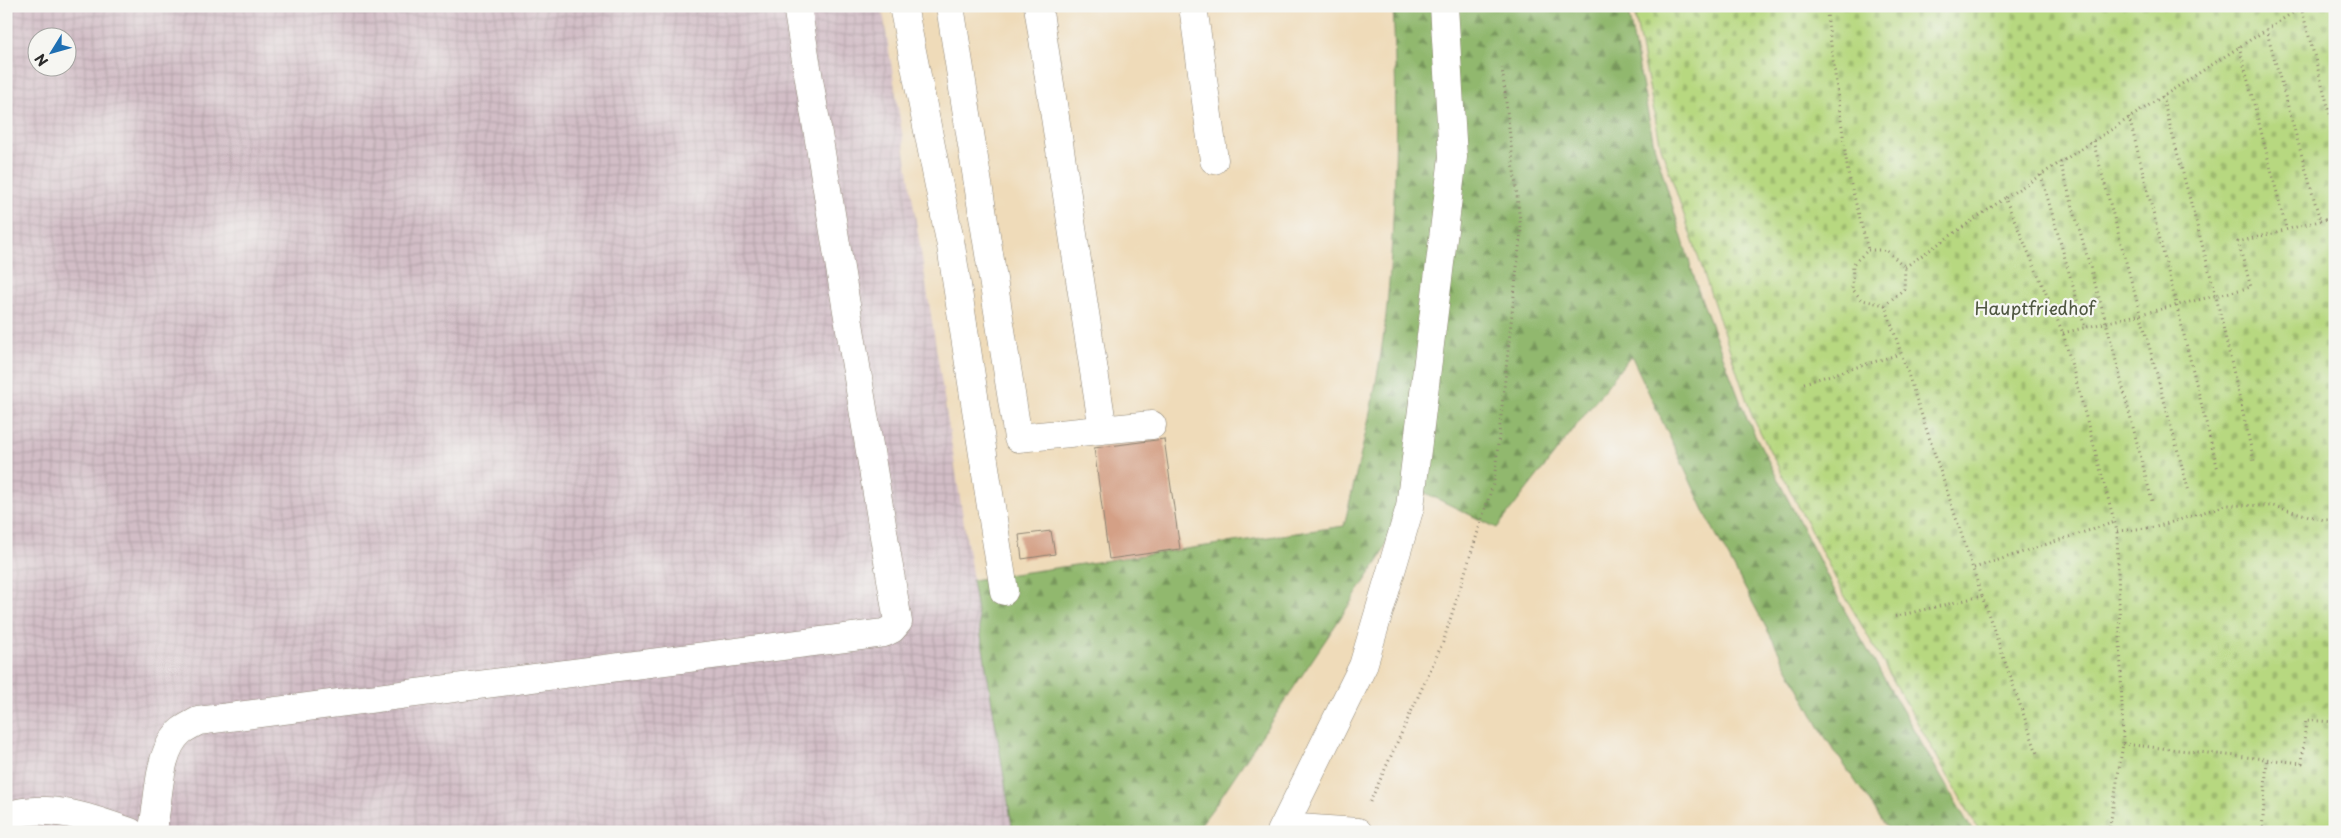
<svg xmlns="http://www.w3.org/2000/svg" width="2341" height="838" font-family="'Playpen Sans',sans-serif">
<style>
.industrial{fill:url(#industrial-grid);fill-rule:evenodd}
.forest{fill:url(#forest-firs);stroke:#5e724c}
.cemetery{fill:url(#cemetery-stones);stroke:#718256}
.building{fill:#d4a086}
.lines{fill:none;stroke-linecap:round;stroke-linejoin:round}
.minor-casing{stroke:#8d8372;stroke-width:29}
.major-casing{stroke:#8d8372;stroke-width:29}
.path{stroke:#8d8372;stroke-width:3;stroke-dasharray:1 4;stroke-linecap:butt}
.minor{stroke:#fff;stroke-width:28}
.major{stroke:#fff;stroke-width:28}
.labels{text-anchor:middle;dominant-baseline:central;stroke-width:4.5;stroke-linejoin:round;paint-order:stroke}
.park-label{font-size:18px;fill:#4e5640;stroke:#f6f6f2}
</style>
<defs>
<pattern id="industrial-grid" width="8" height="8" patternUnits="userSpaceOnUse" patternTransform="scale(1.25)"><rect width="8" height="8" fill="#d2bdc6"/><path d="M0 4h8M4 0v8" fill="none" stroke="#b4a3aa"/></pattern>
<pattern id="forest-firs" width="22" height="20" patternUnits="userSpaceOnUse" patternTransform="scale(1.25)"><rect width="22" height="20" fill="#91b86e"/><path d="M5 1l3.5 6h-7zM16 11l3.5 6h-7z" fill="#77965b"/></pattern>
<pattern id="cemetery-stones" width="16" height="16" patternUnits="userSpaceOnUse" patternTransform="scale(1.25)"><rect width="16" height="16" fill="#b7d880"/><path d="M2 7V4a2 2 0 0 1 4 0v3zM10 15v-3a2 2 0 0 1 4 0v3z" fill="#9eba6f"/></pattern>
</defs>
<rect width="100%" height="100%" fill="#f6f6f2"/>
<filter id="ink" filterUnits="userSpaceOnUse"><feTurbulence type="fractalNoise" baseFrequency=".02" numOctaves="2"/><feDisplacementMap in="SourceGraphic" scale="10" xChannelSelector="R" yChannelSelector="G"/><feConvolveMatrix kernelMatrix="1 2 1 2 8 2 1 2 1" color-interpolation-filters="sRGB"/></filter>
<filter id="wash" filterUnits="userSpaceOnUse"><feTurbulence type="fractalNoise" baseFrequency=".0096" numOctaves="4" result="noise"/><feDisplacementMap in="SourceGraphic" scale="20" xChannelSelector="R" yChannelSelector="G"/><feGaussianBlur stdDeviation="1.12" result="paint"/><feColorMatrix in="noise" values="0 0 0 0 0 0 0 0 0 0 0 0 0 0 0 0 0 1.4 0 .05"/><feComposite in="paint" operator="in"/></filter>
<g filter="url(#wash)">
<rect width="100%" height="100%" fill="#efdbb9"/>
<path class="industrial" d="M6 6H882L1013 832H6ZM38 38H68V68H38Z"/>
<path class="forest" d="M1393 6H1627L1654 145 1698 290 1747 419 1845 611 1973 832H1890L1823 734 1710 523 1631 355 1497 528 1409 485 1381 557 1216 804 1195 832H1013L972 580 1344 526C1361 453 1380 380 1387 306 1396 207 1398 106 1393 6Z"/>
<path class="cemetery" d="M1633 6H2335V832H1980L1842 591 1752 416 1661 147Z"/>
<g id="blocks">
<path class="building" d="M1164 439 1180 549 1109 559 1094 448Z
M1051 531 1055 554 1022 559 1019 535Z"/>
</g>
</g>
<g filter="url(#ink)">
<use href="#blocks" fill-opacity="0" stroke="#8d8372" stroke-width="1"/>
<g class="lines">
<g class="minor-casing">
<path id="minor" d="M903 6 951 246 1004 591
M950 6 1018 438 1152 425
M1038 6 1103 430
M1193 6 1214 160
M6 816C47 802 91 818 130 832
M1284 827 1358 832
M152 832C160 802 156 752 181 731 186 727 193 724 198 721L884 633 892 629 898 622 797 6"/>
</g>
<g class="major-casing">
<path id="major" d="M1281 832 1363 666 1410 507 1453 157 1444 6"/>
</g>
<path class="path" d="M1826 6 1848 173 1868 250
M2288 6 2294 11
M2301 7 2335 132
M2266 29 2320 220
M2239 46 2286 228
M2162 96 2216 296 2254 461
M2129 117 2218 470
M2093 141 2189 492
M2060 162 2106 322 2152 501
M2041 175 2085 328
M1868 250H1886L1905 267 1904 289 1885 305 1862 300 1852 289 1853 264Z
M1905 267 2005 198
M1885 305 1982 596 1893 617
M2063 333 2251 287 2238 242 2335 217
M1804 383 1900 354
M2117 531 2156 527 2227 505 2273 506 2324 520H2335
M1974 568 2115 522
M1982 596 2038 756
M2123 744 2302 763 2306 720 2335 722
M1370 802 1443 642 1494 481 1521 230 1502 68
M2109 832 2123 744 2117 531 2063 333 2005 198 2303 6
M2262 832 2267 759"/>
<use href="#minor" class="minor"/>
<use href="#major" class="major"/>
</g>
</g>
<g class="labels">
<g class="park-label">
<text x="2035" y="307">Hauptfriedhof</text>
</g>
</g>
<rect width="2341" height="838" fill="none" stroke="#f6f6f2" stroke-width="25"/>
<g transform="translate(52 52) rotate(233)"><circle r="24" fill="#f6f6f2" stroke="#a5a5a2"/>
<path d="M0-4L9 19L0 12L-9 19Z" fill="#1f6fb2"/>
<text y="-8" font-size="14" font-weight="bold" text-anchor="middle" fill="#2b2b2b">N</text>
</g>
</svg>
